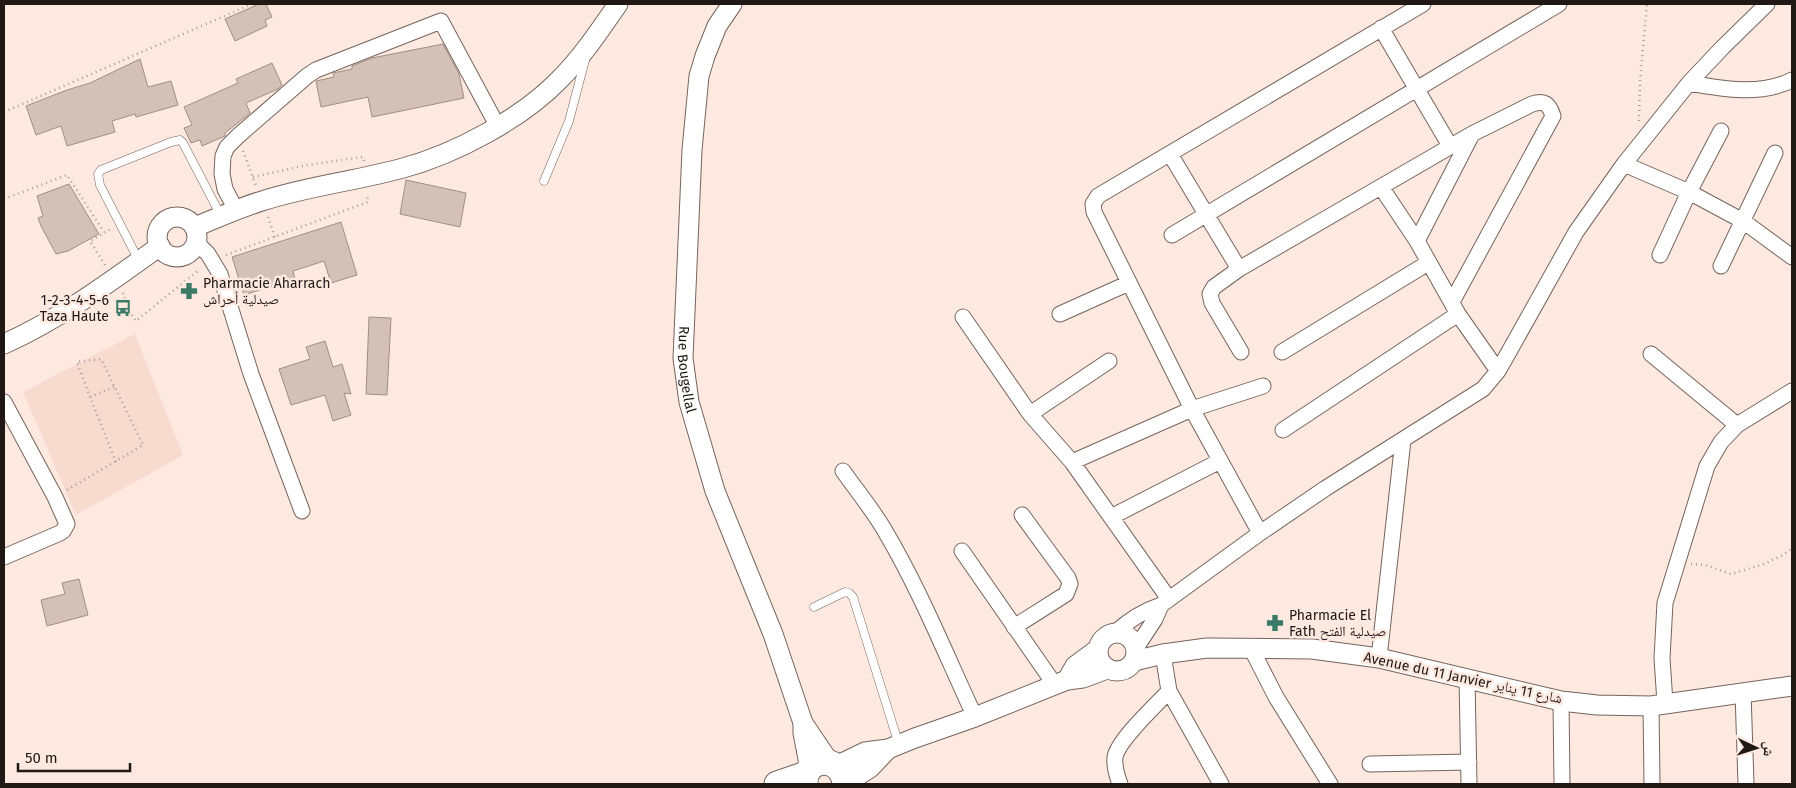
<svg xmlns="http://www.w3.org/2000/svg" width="1796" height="788" font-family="'Fira Sans','Noto Naskh Arabic',sans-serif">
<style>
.built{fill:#f7dbce}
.building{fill:#d3c0b6;stroke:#a08e85}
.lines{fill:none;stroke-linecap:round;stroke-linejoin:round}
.service-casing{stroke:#75645c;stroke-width:9}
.minor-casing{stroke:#75645c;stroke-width:17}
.tertiary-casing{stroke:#75645c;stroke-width:21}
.primary-casing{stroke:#75645c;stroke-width:27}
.path{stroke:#a99a92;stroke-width:2.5;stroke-dasharray:1 4;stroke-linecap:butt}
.service{stroke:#fff;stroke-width:8}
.minor{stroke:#fff;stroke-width:15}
.tertiary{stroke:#fff;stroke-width:19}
.primary{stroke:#fff;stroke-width:25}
.labels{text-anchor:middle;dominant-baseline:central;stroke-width:5;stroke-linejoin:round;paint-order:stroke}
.poi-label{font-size:14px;fill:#1f1814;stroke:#fde9df;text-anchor:start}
.street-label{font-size:14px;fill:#1f1814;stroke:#fde9df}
</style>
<rect width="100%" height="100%" fill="#fde9df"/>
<path class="built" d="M135 334 183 455 76 515 23 392Z"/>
<path class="building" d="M259 4H266L272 17 265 20 267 26 235 41 225 19Z
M443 44 459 74 464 98 372 117 368 97 321 107 316 81 334 77 333 73 352 69V66L372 58Z
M140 59 148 87 171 81 178 105 136 117 135 114 112 121 115 132 67 146 61 126 36 135 26 106 67 90 90 83Z
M272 63 282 85 278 89 246 103 250 113 225 133V136L202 146 200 140 191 143 184 128 192 125 184 107 238 83 236 79Z
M406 180 466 193 460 227 400 214Z
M69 184 99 234 68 251 56 254 41 226 38 218 43 216 37 196Z
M341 222 357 275 331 283 324 261 293 271 295 279 244 295 232 257Z
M369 317 391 318 387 395 366 394Z
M325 341 333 367 342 364 351 394 344 393 351 415 333 421 325 395 291 405 279 369 310 359 306 347Z
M79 579 88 615 47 626 41 600 65 594 62 583Z"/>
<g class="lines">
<g class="service-casing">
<path id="service" d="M544 181 569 121 585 60
M139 261 100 185 98 174 101 170 171 142 180 140 183 143 221 216
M814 607 845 592 849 593 853 597 899 745"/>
</g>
<g class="minor-casing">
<path id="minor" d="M1381 28 1450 146
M1689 83C1723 89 1760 96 1792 80
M1170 154 1239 269
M1624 164 1689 192 1743 221 1792 257
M1381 187 1417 241 1458 314 1498 371
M236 210 225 189 222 174 223 156 227 147 238 136 307 76 316 70 441 21 498 127
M1172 235 1559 4
M1417 241 1472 134
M196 242 208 254 220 274 251 374 302 511
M1660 255 1689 192 1721 131
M1721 266 1775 153
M1060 314 1129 283
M963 317 1030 414 1072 462 1169 599
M1241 352 1212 303 1210 294 1214 287 1239 269 1472 134 1532 104C1545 100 1549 104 1553 116L1452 302
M1282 352 1428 263
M1651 354 1737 425
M4 402 55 497 67 524 63 531 60 533 4 557
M1030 414 1109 361
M1283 430 1458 314
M1072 462 1192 409 1263 386
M843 471C857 491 873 510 885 531 920 590 946 655 975 717
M1111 517 1220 461
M1260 533 1192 409 1094 212 1093 204 1098 196 1423 4
M962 551 1055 685
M1014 627 1066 594 1070 584 1068 578 1022 515
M1116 632C1130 619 1143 611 1161 605L1260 533 1326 488 1483 389 1498 371 1510 350 1576 232 1624 164 1689 83 1722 48 1767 4
M1136 648 1155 619 1161 605
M1251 648 1276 697 1330 784
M1379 658 1403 440
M1467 678 1469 784
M1169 691 1221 784
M1743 692 1746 784
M1561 701 1562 784
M1665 703 1662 658 1665 603 1707 466 1721 442 1737 425 1792 391
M1651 706 1652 784
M1370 764 1469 762
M1120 784C1117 776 1114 766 1115 757 1118 740 1156 705 1169 691L1163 654"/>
</g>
<g class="tertiary-casing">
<g id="tertiary">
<path id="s1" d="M732 4 717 26 705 56 699 76 692 150 683 358 689 402 715 491 773 634 803 723V733L810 769"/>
<circle cx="177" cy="237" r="20"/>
<path d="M195 227C217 218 239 208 262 201 308 186 356 181 403 168 455 154 523 118 560 79 582 57 600 30 618 4"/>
<path d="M4 344C60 319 110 282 160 246"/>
<circle cx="1117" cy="652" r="19"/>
<path d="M1134 661 1163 654 1207 648 1312 649 1379 658 1561 701 1597 705 1651 706 1792 686"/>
<path d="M1067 680 1075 666 1098 649"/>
<path d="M803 723 830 763"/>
<path d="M836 766 865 752 888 749 915 738 975 717 1067 680 1083 678 1107 669"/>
<path d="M845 784 870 768 888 749"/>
</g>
</g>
<g class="primary-casing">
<path id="primary" d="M777 784 806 774
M805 784C804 756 842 754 845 784"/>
</g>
<path class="path" d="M4 112 252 4
M1639 121 1640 81 1647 4
M243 151 256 186
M253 177 307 165 363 157 364 161
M4 199 67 175 104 232
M268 217 275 237
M226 255 368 202 367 194
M105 265 90 241 111 229
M123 293 125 296 124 304 136 321 199 270
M114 387 90 397 116 462
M67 490 143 445 101 359 77 362 90 397
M1691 564 1705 565 1731 574 1764 564 1783 555 1792 548"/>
<use href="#service" class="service"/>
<use href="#minor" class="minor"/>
<use href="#tertiary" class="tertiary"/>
<use href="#primary" class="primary"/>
</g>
<defs>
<g id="pharmacy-bare" transform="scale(1.35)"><path d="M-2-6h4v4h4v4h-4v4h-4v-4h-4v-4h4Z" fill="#3b7a67" stroke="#fde9df" stroke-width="2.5" paint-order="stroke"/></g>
<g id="bus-bare" transform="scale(1.35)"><path d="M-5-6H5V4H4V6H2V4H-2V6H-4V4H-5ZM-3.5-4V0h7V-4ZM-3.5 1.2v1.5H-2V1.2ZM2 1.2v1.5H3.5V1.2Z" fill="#3b7a67" stroke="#fde9df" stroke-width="2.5" paint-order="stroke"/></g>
</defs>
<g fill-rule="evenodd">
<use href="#pharmacy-bare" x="189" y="291"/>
<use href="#bus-bare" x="123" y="308"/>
<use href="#pharmacy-bare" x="1275" y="623"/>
</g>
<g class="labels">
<g class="poi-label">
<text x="203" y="283">Pharmacie Aharrach<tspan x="203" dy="16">صيدلية أحراش</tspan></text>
<text x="109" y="300" text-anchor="end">1-2-3-4-5-6<tspan x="109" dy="16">Taza Haute</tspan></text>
<text x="1289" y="615">Pharmacie El<tspan x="1289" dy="16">Fath صيدلية الفتح</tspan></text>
</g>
<g class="street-label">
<text stroke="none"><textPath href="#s1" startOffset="374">Rue Bougellal</textPath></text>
<text transform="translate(1463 678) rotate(12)">Avenue du 11 Janvier شارع 11 يناير</text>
</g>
</g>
<rect width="1796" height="788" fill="none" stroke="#1f1814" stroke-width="10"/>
<g transform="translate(1756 748) rotate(94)" stroke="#fde9df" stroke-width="4" paint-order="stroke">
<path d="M0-4L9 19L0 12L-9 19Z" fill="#1f1814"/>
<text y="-8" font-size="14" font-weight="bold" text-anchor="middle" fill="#1f1814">ش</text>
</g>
<path d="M18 763v8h112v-8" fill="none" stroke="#1f1814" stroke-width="2.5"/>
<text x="25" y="763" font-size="15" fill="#1f1814" stroke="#fde9df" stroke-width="4" paint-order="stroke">50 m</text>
</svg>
